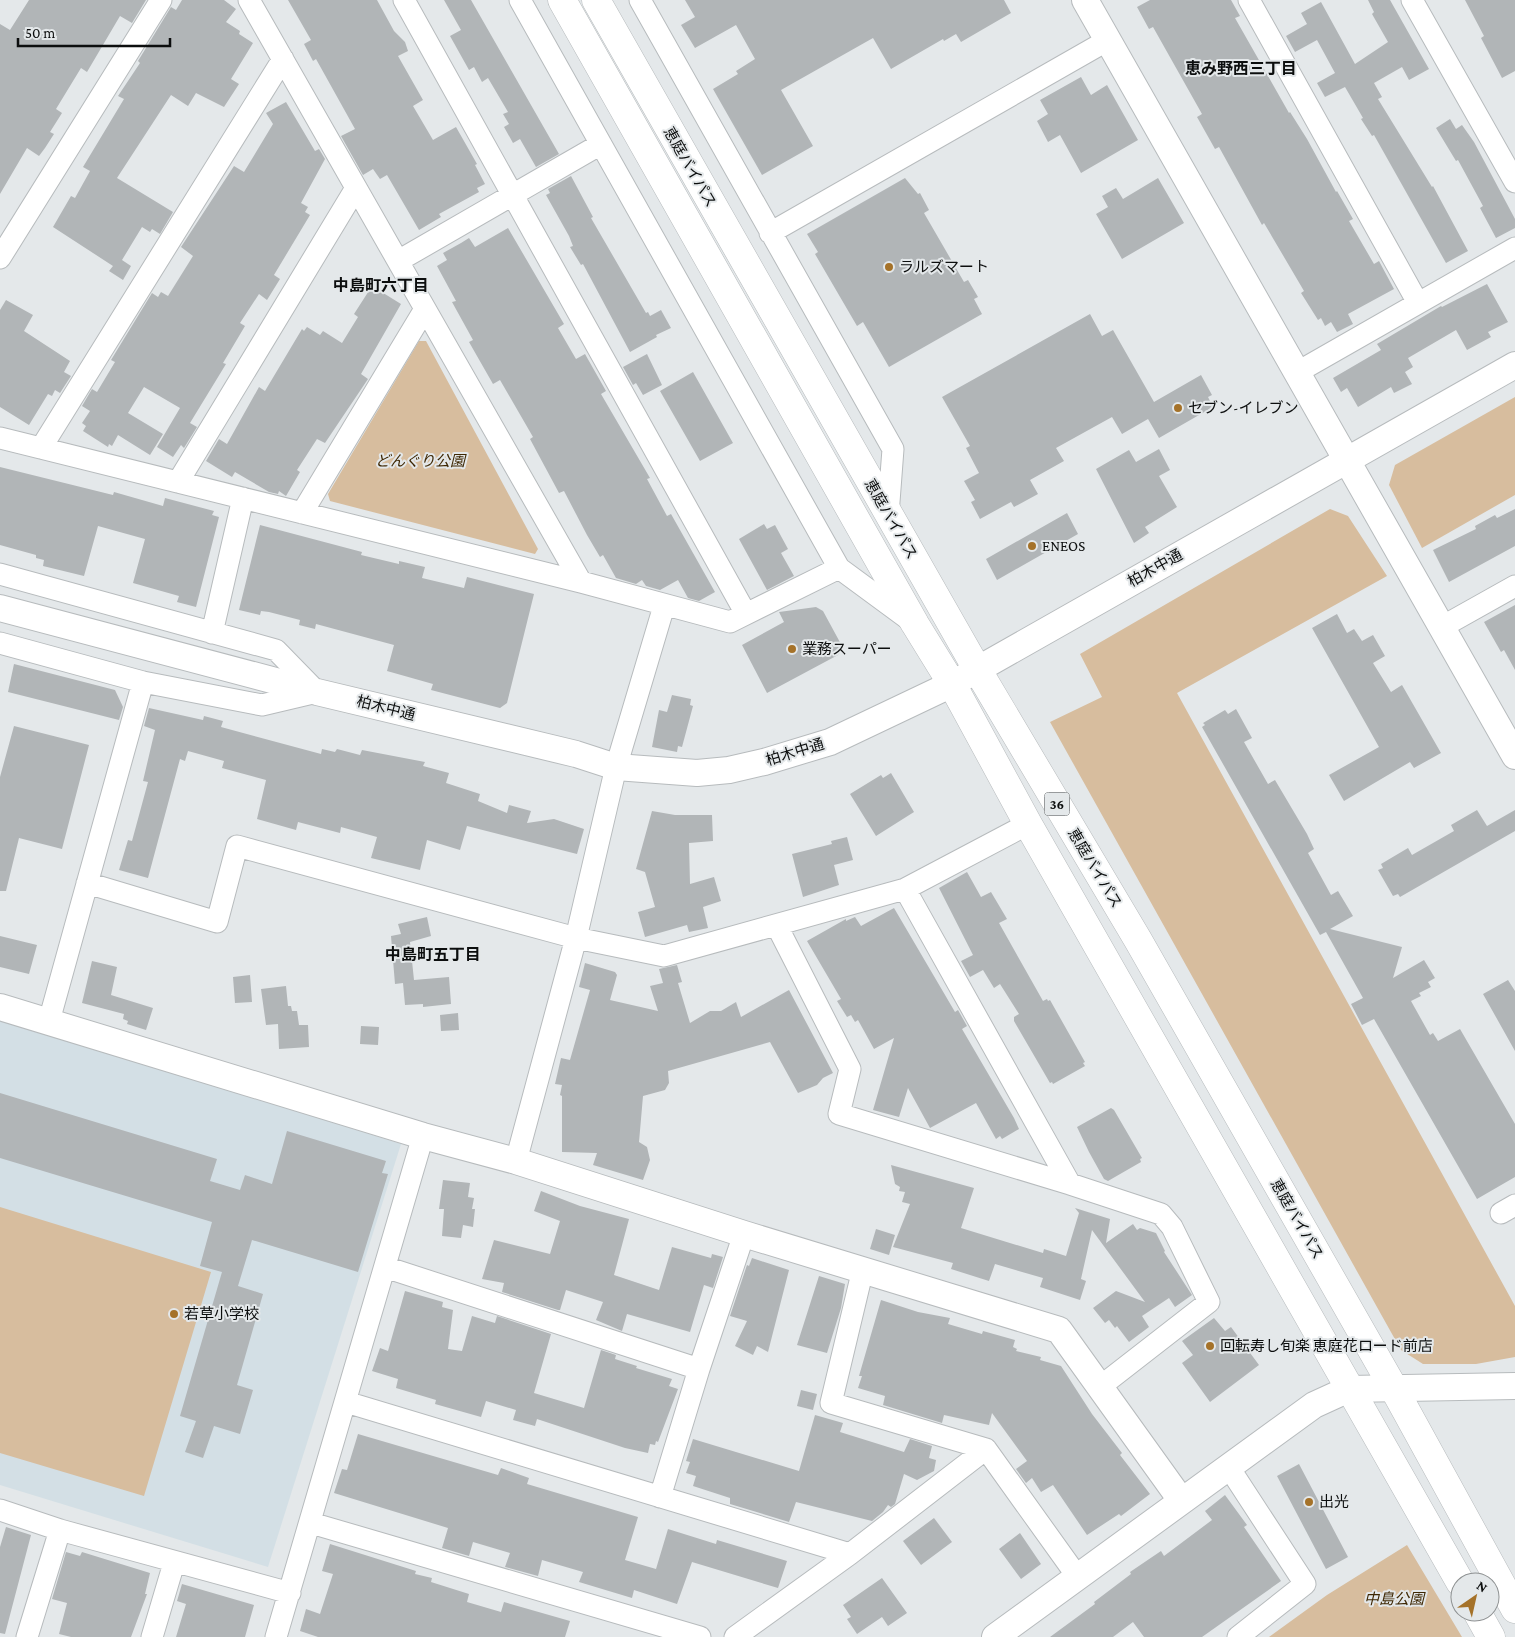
<svg xmlns="http://www.w3.org/2000/svg" width="1515" height="1637" font-family="'Crimson Pro','Noto Sans JP',serif">
<style>
.built{fill:#d3dfe5}
.green{fill:#d7bd9e}
.building{fill:#b1b5b7}
.lines{fill:none;stroke-linecap:round;stroke-linejoin:round}
.minor-casing{stroke:#b7bbbd;stroke-width:23}
.tertiary-casing{stroke:#b7bbbd;stroke-width:28}
.trunk-casing{stroke:#b7bbbd;stroke-width:29}
.minor{stroke:#fff;stroke-width:21}
.tertiary{stroke:#fff;stroke-width:26}
.trunk{stroke:#fff;stroke-width:28}
.poi-dot{fill:#a57229;stroke:#e4e8ea;stroke-width:2}
.labels{text-anchor:middle;dominant-baseline:central;stroke-width:4;stroke-linejoin:round;paint-order:stroke}
.shield{fill:#e4e8ea;stroke:#4d4f50;stroke-width:1}
.shield-label{font-size:14px;font-weight:bold;fill:#0c0e0e}
.street-label{font-size:15px;fill:#0c0e0e;stroke:#e4e8ea}
.poi-label{font-size:15px;fill:#0c0e0e;stroke:#e4e8ea;text-anchor:start}
.park-label{font-size:15px;font-style:italic;fill:#3e2703;stroke:#e4e8ea}
.neighbourhood-label{font-size:16px;font-weight:bold;fill:#0c0e0e;stroke:#e4e8ea}
</style>
<rect width="100%" height="100%" fill="#e4e8ea"/>
<path class="built" d="M0 1018 401 1144 268 1567 0 1485Z"/>
<path class="green" d="M419 341H426L538 549 535 554 330 501 328 494Z
M1515 397V495L1422 548 1389 485 1395 465Z
M1330 509 1348 516 1387 576 1177 693 1515 1306V1357L1476 1364H1423L1401 1350 1050 722 1102 697 1080 654Z
M0 1207 211 1272 144 1496 0 1453Z
M1407 1545 1462 1637H1269L1327 1595Z"/>
<path class="building" d="M29 0H146L132 23 120 16 87 72 81 68 56 109 62 113 50 132 54 134 45 148 39 156 27 148 0 194V24L10 30Z
M182 0H224L236 9 226 22 240 31 239 34 253 43 231 79 239 84 224 107 196 93 188 106 171 95 117 178 173 212 160 234 152 229 150 232 142 227 122 260 131 266 123 280 109 271 113 266 53 227 71 196 75 198 90 171 83 167 124 99 118 96 140 63 138 61 171 7 176 10Z
M288 0H377L394 31 405 42 408 51 398 56 423 100 413 106 433 140 456 127 477 164 475 165 485 184 477 188 479 192 439 214 441 217 419 230 387 175 380 179 373 169 363 175 341 136 355 129 316 59 313 61 304 44 311 40Z
M444 0H471L559 154 536 167 520 139 513 143 504 127 509 124 503 114 508 112 488 78 482 82 474 67 469 70 450 36 461 30Z
M685 0H1004L1011 13 961 42 956 34 944 41 943 39 891 69 873 38 781 90 813 146 762 175 713 89 738 74 736 71 755 59 736 25 695 48 681 25 695 17Z
M1150 0H1231L1240 16 1235 18 1289 113 1290 112 1307 139 1336 192 1337 191 1353 219 1349 221 1374 264 1379 261 1394 289 1348 314 1353 324 1337 332 1331 322 1325 326 1321 318 1318 320 1301 293 1304 291 1264 223 1262 225 1219 147 1215 149 1197 117 1202 114 1153 27 1149 29 1137 7Z
M1368 0H1390L1429 69 1409 80 1402 67 1374 83 1382 97 1378 99 1432 187 1433 186 1468 251 1446 263 1374 135 1372 136 1361 119 1363 118 1345 87 1325 97 1317 83 1335 73 1317 40 1295 52 1286 36 1307 24 1301 13 1321 2 1355 64 1388 42 1372 14 1374 12Z
M1465 0H1515V71L1502 78 1481 38 1484 36Z
M1081 77 1091 95 1107 85 1138 140 1081 173 1060 135 1048 142 1037 121 1048 114 1040 100Z
M286 102 315 151 319 149 325 159 301 203 308 207 305 212 310 215 274 275 280 279 267 300 259 294 240 323 245 326 223 363 226 364 190 423 197 427 184 448 181 445 173 457 157 447 180 408 144 387 128 413 163 434 150 455 118 435 112 446 109 444 108 447 83 431 86 426 82 423 90 411 82 406 92 389 97 392 115 362 111 360 152 293 158 297 161 292 168 296 193 256 181 247 234 166 244 172 273 124 266 113Z
M1450 119 1456 129 1462 125 1474 142 1515 219V228L1496 238 1480 208 1483 206 1458 160 1456 161 1436 128Z
M571 176 593 217 591 218 646 313 648 312 650 316 661 310 671 328 656 335 657 337 630 352 583 264 581 265 570 247 573 246 569 236 546 195 550 193 548 189Z
M905 178 918 194 920 193 929 210 924 213 964 282 968 280 978 297 974 299 982 314 889 367 863 322 857 326 815 254 818 252 807 234Z
M1158 178 1184 223 1122 259 1096 214 1108 207 1102 196 1116 188 1123 199Z
M508 228 564 324 558 328 576 359 585 354 606 391 601 394 650 478 647 479 667 516 671 514 715 592 699 601 688 598 678 580 660 590 646 586 642 580 636 584 616 578 603 555 600 557 587 535 564 491 559 493 530 439 533 437 500 380 493 384 469 342 473 340 452 302 456 301 437 266 447 260 443 253 461 243 469 238 475 247Z
M1487 284 1508 322 1488 332 1491 337 1467 350 1456 330 1408 358 1413 367 1405 372 1412 384 1394 393 1391 387 1358 407 1347 388 1341 392 1333 378 1381 350 1377 344 1441 306 1442 307Z
M372 286 401 304 361 374 368 379 325 443 317 439 297 470 300 472 286 496 279 491 278 494 269 492 235 472 232 477 206 461 219 439 227 444 259 387 265 391 302 329 304 331 307 327 320 335 323 331 342 343 358 317 354 314Z
M6 300 33 315 24 331 70 361 64 372 71 376 60 393 55 390 52 396 48 394 29 425 0 407V310Z
M1090 314 1102 336 1113 330 1154 402 1201 375 1212 395 1208 397 1213 407 1159 438 1148 419 1122 434 1112 417 1056 448 1064 461 1030 480 1038 494 1014 507 1011 502 980 519 971 502 975 500 964 481 979 473 966 448 970 446 942 397Z
M647 354 662 385 643 395 636 383 633 385 623 367Z
M693 372 733 443 700 461 660 391Z
M1159 449 1170 470 1159 476 1177 507 1145 527 1149 533 1134 543 1096 469 1129 450 1136 462Z
M0 467 113 495 114 492 163 506 165 498 214 511 212 515 219 517 196 607 177 602 179 596 133 583 145 539 98 526 84 576 43 566 44 560 36 558V555L0 545Z
M1515 509V546L1449 582 1433 550 1476 529 1475 526 1495 515 1497 518Z
M1067 513 1078 534 997 580 986 559Z
M764 524 767 529 775 525 788 549 781 553 794 576 767 590 739 539Z
M260 525 362 552 361 555 399 564V561L425 567 422 578 464 588 467 577 534 594 507 703 500 708 431 690 433 684 387 671 394 645 316 624 315 629 299 625 300 620 269 612 261 611 260 615 239 610Z
M1515 605V670L1504 650 1501 652 1484 622Z
M816 607 823 611 842 646 841 651 838 655 767 693 742 645 784 622 779 612Z
M1337 614 1347 633 1354 629 1362 641 1373 635 1385 656 1373 663 1391 692 1402 685 1441 753 1414 768 1410 762 1344 801 1329 775 1379 747 1312 628Z
M14 664 115 690 123 707 119 720 8 692Z
M672 695 691 699 690 705 693 706 682 747 678 746 677 752 652 747 659 710 667 712Z
M149 708 203 720 204 716 223 721 221 727 321 754 322 749 335 752 337 749 360 755 362 750 425 762 423 766 449 773 446 783 480 794 478 801 507 813 509 805 531 811 527 823 554 819 584 829 577 854 467 826 460 850 427 840 420 870 371 858 377 837 341 827 340 833 298 822 296 830 257 819 266 780 222 768 224 761 188 751 185 761 180 759 148 878 119 870 128 840 132 841 148 782 143 781 155 730 144 726Z
M1236 709 1252 738 1244 742 1268 784 1275 780 1307 834 1314 849 1308 853 1331 895 1338 891 1353 916 1330 929 1402 947 1393 978 1424 960 1435 978 1428 982 1431 987 1419 993 1421 996 1411 1001 1430 1035 1433 1033 1438 1041 1460 1029 1515 1124V1177L1477 1199 1374 1019 1362 1025 1351 1004 1363 998 1326 932 1320 935 1202 727 1205 725 1203 723 1225 710 1228 714Z
M14 726 89 745 62 849 19 838 6 891H0V777Z
M891 773 914 812 876 836 850 794 881 775 883 778Z
M1477 810 1487 826 1515 810V831L1400 897 1398 894 1393 896 1378 870 1383 868 1381 864 1408 848 1412 855 1454 831 1451 825Z
M652 811 675 815H712L713 841 689 843 690 884 714 877 721 901 703 907 708 928 689 932 687 925 645 937 638 912 655 907 645 872 636 869Z
M847 837 853 860 834 865 839 885 803 897 792 854 832 844 831 841Z
M967 872 981 897 991 892 1007 919 999 923 1043 1001 1047 999 1048 1001 1050 1000 1085 1062 1083 1063 1085 1066 1053 1084 1052 1082 1050 1083 1014 1021V1017L1019 1014 1000 984 994 988 983 970 970 977 961 961 973 955 939 888Z
M894 908 955 1012 958 1010 967 1026 962 1029 1014 1118 1019 1129 1002 1139 1000 1136 996 1139 976 1103 930 1128 908 1088 899 1117 873 1110 894 1038 874 1049 858 1020 855 1022 851 1015 847 1017 837 1001 841 999 807 941 846 919V921L855 917 861 926Z
M427 917 431 936 410 942 414 980 449 977 451 1004 423 1007V1004L405 1005 403 983 395 984 391 936 401 934 398 924Z
M0 936 37 945 29 974 0 967Z
M92 961 117 967 111 995 153 1008 146 1030 127 1024 128 1021 123 1019 124 1014 82 1003Z
M585 963 615 972 617 975 610 1000 658 1011 650 986 663 983 659 969 677 965 682 982 678 983 690 1023 710 1011H721L736 1002 741 1017 789 990 833 1073 823 1078 817 1085 798 1093 770 1042 668 1071 669 1083 665 1090 643 1096 639 1142 647 1147 650 1160 643 1180 593 1165 597 1153 562 1152V1096L560 1095 562 1085 555 1084 561 1058 570 1060 590 990 579 987Z
M250 975 252 1002 235 1003 233 977Z
M1508 980 1515 991V1051L1483 994Z
M286 986 288 1006H291L292 1011H297L299 1025H308L309 1047 279 1049 278 1024 266 1025 261 989Z
M458 1013 459 1030 441 1031 440 1015Z
M361 1026 379 1027 378 1045 360 1044Z
M0 1093 217 1159 210 1181 240 1190 245 1175 272 1184 287 1131 386 1161 382 1173 388 1174 358 1272 252 1240 238 1286 263 1294 237 1385 253 1390 240 1434 214 1426 203 1458 185 1452 196 1421 180 1416 222 1272 200 1266 212 1222 0 1158Z
M1111 1108 1114 1110 1142 1158 1140 1159 1141 1162 1108 1181 1104 1179 1089 1152 1077 1127Z
M891 1165 974 1188 961 1228 1043 1253 1044 1249 1066 1256 1079 1213 1075 1208 1110 1219 1106 1243 1133 1224 1137 1230 1140 1228 1156 1233 1165 1251 1164 1252 1192 1295 1175 1307 1169 1298 1142 1316 1149 1327 1129 1342 1117 1326 1115 1328 1109 1320 1105 1323 1093 1308 1116 1291 1145 1302 1092 1230 1081 1279 1086 1281 1080 1300 1040 1287 1043 1278 995 1264 989 1281 951 1269 953 1263 893 1247 910 1204 902 1202 905 1192 899 1191 900 1187 895 1184Z
M443 1180 470 1183 468 1197 474 1198 472 1209H475L473 1227 463 1225 461 1238 442 1236 444 1209H439Z
M541 1191 580 1206 629 1219 614 1275 659 1290 672 1247 711 1258 712 1254 723 1257 713 1288 704 1285 690 1332 627 1314 622 1331 596 1320 603 1302 566 1290 560 1310H558L502 1292 504 1283 482 1279 494 1240 550 1254 560 1221 534 1211Z
M876 1229 895 1235 889 1255 870 1249Z
M752 1258 789 1270 768 1352 757 1346 753 1355 735 1346 747 1321 730 1316 747 1265 749 1266Z
M819 1276 845 1284 841 1308 827 1353 797 1345Z
M405 1291 443 1302 442 1307 453 1310 448 1349 462 1351 472 1316 495 1323 497 1316 551 1334 534 1393 584 1408 601 1350 616 1355 615 1359 637 1366 636 1368 672 1379 669 1386 678 1389 658 1442 656 1441 655 1445 650 1444 648 1453 625 1448 537 1419 535 1426 513 1420 516 1410 486 1401 481 1417 435 1404 436 1400 396 1388 398 1379 372 1371 380 1348 388 1351Z
M881 1300 918 1312 950 1318 948 1324 982 1334 983 1331 1015 1340 1013 1347 1017 1349 1016 1351 1041 1357 1040 1360 1061 1366 1092 1414 1122 1453 1120 1455 1150 1494 1121 1516 1119 1514 1087 1535 1053 1485 1041 1492 1032 1478 1026 1483 1016 1469 1027 1461 992 1413 989 1425 944 1415 942 1423 883 1405 885 1396 858 1388 862 1376H859Z
M1214 1318 1225 1331 1231 1327 1259 1365 1210 1402 1182 1363 1193 1355 1182 1341Z
M801 1390 817 1394 813 1410 797 1406Z
M815 1415 843 1423 840 1432 904 1452 910 1439 932 1446 929 1458 936 1460 934 1471 917 1480 904 1474 895 1504 891 1507 888 1505 883 1512 872 1521 796 1502 789 1522 730 1504V1498L693 1486 696 1476 686 1473 690 1462 686 1461 693 1439 799 1471Z
M358 1434 498 1475 501 1468 529 1478 527 1484 638 1517 625 1560 656 1569 668 1529 716 1544 717 1540 787 1561 778 1588 692 1562 677 1604 634 1590 632 1598 579 1582 583 1572 542 1560 538 1576 505 1567 510 1553 473 1542 469 1556 442 1548 448 1528 334 1493 342 1469 347 1470Z
M1299 1464 1348 1557 1326 1569 1277 1476Z
M1225 1495 1247 1525 1244 1527 1281 1581 1202 1637H1144L1133 1622 1113 1637H1050L1095 1604 1094 1602 1131 1574 1130 1572 1161 1551 1164 1556 1212 1520 1205 1511Z
M934 1518 952 1542 921 1565 903 1541Z
M6 1527 31 1535 5 1634 0 1633V1547Z
M1020 1533 1041 1564 1021 1579 999 1549Z
M330 1544 416 1571 415 1574 432 1578 431 1582 469 1594 467 1602 501 1612 504 1602 570 1621 565 1637H318L300 1631 306 1609 320 1614 333 1574 322 1571Z
M66 1552 80 1556 82 1552 150 1573 145 1594H147L131 1637H71L59 1634 67 1603 52 1599Z
M882 1578 907 1613 888 1626 882 1617 857 1634 847 1619 851 1617 843 1605Z
M182 1584 254 1605 245 1637H176L186 1604 177 1601Z"/>
<g class="lines">
<g class="minor-casing">
<path id="minor" d="M249 0 581 582
M404 0 746 614
M520 0 839 568 911 621
M640 0 893 449 888 515
M1249 0 1418 303
M1412 0 1515 182
M770 233 1108 40
M0 258 161 0
M398 261 601 144
M1296 373 1515 248
M0 438 581 582 730 622 839 568
M41 448 283 59
M178 482 356 188
M302 513 425 309
M0 574 276 650 317 692
M1440 628 1515 586
M212 633 243 498
M0 643 143 682 262 705 317 692
M87 883 217 922 237 846 576 938 664 956 905 889 1028 824
M905 889 1070 1184
M777 926 850 1069 839 1114 1070 1184 1161 1214 1172 1227 1209 1302 1101 1386
M49 1021 143 682
M516 1161 576 938 616 767 664 606
M1501 1213 1515 1205
M385 1267 699 1369
M863 1269 831 1403 986 1449 1077 1576
M346 1402 850 1554
M1228 1466 1305 1584 1238 1637
M660 1497 699 1369 744 1234
M0 1510 60 1530 290 1593
M311 1523 700 1637
M27 1637 60 1530
M152 1637 174 1563
M276 1637 423 1136
M735 1637 850 1554 986 1449"/>
</g>
<g class="tertiary-casing">
<path id="tertiary" d="M1085 0 1515 756
M0 608 317 692 576 754 616 767 697 773 729 770 764 762 830 742 952 684 1515 365
M0 1007 423 1136 516 1161 744 1234 1059 1330 1181 1500
M995 1637 1314 1405 1349 1389 1515 1386"/>
</g>
<g class="trunk-casing">
<path id="trunk" d="M562 0 915 624 952 684 1028 824 1460 1582
M596 0 977 669 1138 940 1393 1387 1515 1609
M1477 1612 1491 1637"/>
</g>
<use href="#minor" class="minor"/>
<use href="#tertiary" class="tertiary"/>
<use href="#trunk" class="trunk"/>
</g>
<g class="poi-dot">
<circle cx="889" cy="267" r="5"/>
<circle cx="1178" cy="408" r="5"/>
<circle cx="1032" cy="546" r="5"/>
<circle cx="792" cy="649" r="5"/>
<circle cx="174" cy="1314" r="5"/>
<circle cx="1210" cy="1346" r="5"/>
<circle cx="1309" cy="1502" r="5"/>
</g>
<g class="labels">
<rect class="shield" x="1044.5" y="792.5" width="25" height="23" rx="4"/>
<g class="shield-label">
<text x="1057" y="804">36</text>
</g>
<g class="street-label">
<text transform="translate(690 167) rotate(60)">恵庭バイパス</text>
<text transform="translate(891 519) rotate(60)">恵庭バイパス</text>
<text transform="translate(1155 568) rotate(-29)">柏木中通</text>
<text transform="translate(386 708) rotate(14)">柏木中通</text>
<text transform="translate(795 752) rotate(-17)">柏木中通</text>
<text transform="translate(1095 868) rotate(59)">恵庭バイパス</text>
<text transform="translate(1297 1219) rotate(60)">恵庭バイパス</text>
</g>
<g class="poi-label">
<text x="899" y="267">ラルズマート</text>
<text x="1188" y="408">セブン-イレブン</text>
<text x="1042" y="546">ENEOS</text>
<text x="802" y="649">業務スーパー</text>
<text x="184" y="1314">若草小学校</text>
<text x="1220" y="1346">回転寿し旬楽 恵庭花ロード前店</text>
<text x="1319" y="1502">出光</text>
</g>
<g class="park-label">
<text x="420" y="461">どんぐり公園</text>
<text x="1394" y="1599">中島公園</text>
</g>
<g class="neighbourhood-label">
<text x="1241" y="68">恵み野西三丁目</text>
<text x="381" y="285">中島町六丁目</text>
<text x="433" y="954">中島町五丁目</text>
</g>
</g>
<g transform="translate(1475 1597) rotate(34)"><circle r="24" fill="#e4e8ea" stroke="#8e9192"/>
<path d="M0-4L9 19L0 12L-9 19Z" fill="#a57229"/>
<text y="-8" font-size="14" font-weight="bold" text-anchor="middle" fill="#0c0e0e">N</text>
</g>
<path d="M18 38v8h152v-8" fill="none" stroke="#0c0e0e" stroke-width="2.5"/>
<text x="25" y="38" font-size="15" fill="#0c0e0e" stroke="#e4e8ea" stroke-width="4" paint-order="stroke">50 m</text>
</svg>
